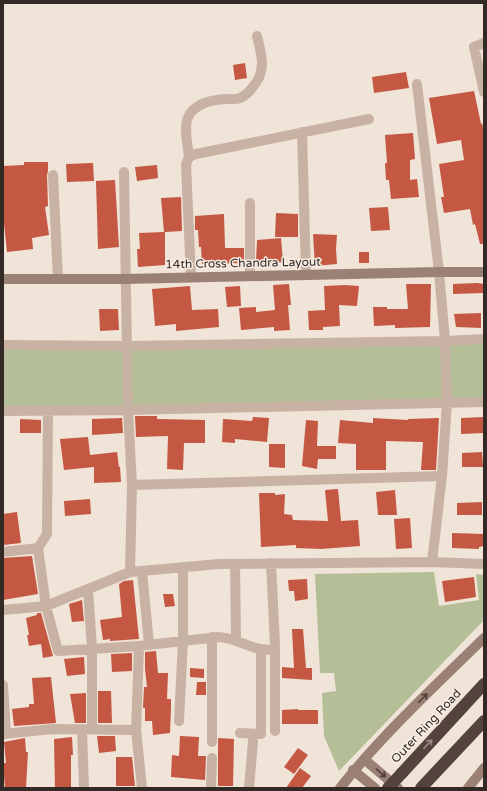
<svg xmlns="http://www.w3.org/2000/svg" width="487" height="791" font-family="'Varela Round',sans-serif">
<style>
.green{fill:#b4bf98}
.building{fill:#c45842}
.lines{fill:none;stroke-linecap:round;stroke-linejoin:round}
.street{stroke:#c8b2a4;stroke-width:10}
.secondary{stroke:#9b8076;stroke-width:10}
.highway{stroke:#54423d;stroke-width:12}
.highway-bridge{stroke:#54423d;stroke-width:12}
.oneway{stroke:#4d3f39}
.oneway2{stroke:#96867f}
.labels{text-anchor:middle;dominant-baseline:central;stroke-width:3;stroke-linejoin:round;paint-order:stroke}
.street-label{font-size:12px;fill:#332925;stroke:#f8ede3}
</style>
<rect width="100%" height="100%" fill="#f0e3d7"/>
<path class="green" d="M484 339V402L3 411V345Z
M434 572 439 606 479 600 476 574 484 575V620L339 771 324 736 322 693 336 691 334 673H320L315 574Z"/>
<path class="building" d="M245 63 247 78 235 80 233 65Z
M406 72 409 88 374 93 372 77Z
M474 91 481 124 482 123 484 132V244H480L475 224 473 225 470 209 444 213 441 197H444L439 164 464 160 461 140 437 144 429 98Z
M413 133 415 159 410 160V180L417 179 419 197 391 199 389 180H386L385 163H387L385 135Z
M24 162H48V171L47 175 48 206 45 207 49 235 32 238 33 249 7 252 3 214V166L24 165Z
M93 163 94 181 67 182 66 164Z
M157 165 158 178 137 181 135 167Z
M115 180 119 247 98 249 96 181Z
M181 197 182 231 165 232V265L138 267 137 249H140L139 233 164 232 161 198Z
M388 207 390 230 371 231 369 208Z
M276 213 298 214V237H275Z
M224 214 225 248H244V263L202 264 201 247H199L198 230H195V216Z
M313 234 337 235 336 249 337 264 315 266Z
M281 238 283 262 259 264V262H256L257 240Z
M359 252H369V263H359Z
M477 283 484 284V293L453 294V284Z
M289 284 291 305H288L290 330 274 331V327L241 330 239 308 256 307V312L275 310 273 285Z
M406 284H431L430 327 395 328V325L374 326 373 307H387V309H408Z
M345 285 359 286 357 306 339 305 340 326 323 327V330H309L308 311 325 310 324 286Z
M190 286 192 310 218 309 219 327 176 331V324L155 326 152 289Z
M240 286 241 306 227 307 225 287Z
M99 309H118L119 330 100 331Z
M481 313V328L456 327 454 314Z
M135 416H157V419L205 420V443H184L183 470 167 469 168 436 136 437Z
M253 417 269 418 267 442 235 439V443L222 442 223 419 252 421Z
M484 417V433L461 434V418Z
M122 418 123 433 92 435V419Z
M373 418 408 420V419L439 418 436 470H421L423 442 386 441V470H356V444L338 443 340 420 373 423Z
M20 419 41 420V433H20Z
M306 420 318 421 317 446H336V459H318L317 469 302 466Z
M88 437 90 455 117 452 119 467H120L121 482 94 483V467L64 470 60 439Z
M269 444H285V468L269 467Z
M482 452 483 467H462V453Z
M338 489 341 521 358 520 360 546 321 549 296 548V545L261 547 259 493H275V495L285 494 284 514 292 515 293 520 328 521 325 490Z
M395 490 397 515H378L376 492Z
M90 499 91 514 65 516 64 501Z
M482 502V515H457V503Z
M17 512 21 543 3 545V514Z
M410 518 412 548 396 549 394 519Z
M452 533 484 534V546L479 547V549L452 548Z
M32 556 38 594 3 600V558Z
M474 577 476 597 445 602 442 581Z
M307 579 308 599 295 601 294 591H289L288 580Z
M133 580 139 639 110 641V639L103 640 100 620 122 617 119 584 124 581Z
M163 594H173L175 606 165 607Z
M82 600 84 621 72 622 69 604Z
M37 613H41L53 656 43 658 41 644 29 646 27 635H29L26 618 37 615Z
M292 629H303L306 668H312V680L282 678V667L294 668Z
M156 651 158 673H168L167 699H171V709L170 733 153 735 152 721H145V708H143L144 687H147L145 669V652Z
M132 653V671L112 672 111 654Z
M84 657 85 674 67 676 64 659Z
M190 668 204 669V678L190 677Z
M51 677 56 723 14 726 12 709 29 707V704H34L32 678Z
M197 682H206V695H196Z
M98 691H111L112 723H98Z
M86 693V723H75L70 694Z
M298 709V710H318V724H282V710Z
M97 736H115L116 751 99 753Z
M180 736 199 737 198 756H206L205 780 171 777 172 755 179 756Z
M72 737 73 755H71V788H55L54 739Z
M25 738 26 752H28L26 788H5L3 763H6L4 742Z
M218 738 234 739 233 786H218Z
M298 748 308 755 294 774 284 767Z
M116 757H132L135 786H116Z
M300 768 311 776 302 788H286Z"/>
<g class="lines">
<path class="street" d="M484 43 474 47 484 92
M417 84 439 272 445 341 447 402 442 476 432 562
M302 132 306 275
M189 157C188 146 184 131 187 120 192 104 211 100 225 99 230 99 236 100 240 98 245 96 249 92 252 88 267 71 262 56 257 36
M124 172 128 410 132 485 130 572
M53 175 58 279
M250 203V276
M191 277 186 164 189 157 196 154 369 119
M3 345 127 346 445 341 484 339
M3 411 128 410 484 402
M132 485 442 476
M38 548 46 606 58 651 139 646 218 637C237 637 254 653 274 649
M3 552 38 548 47 534 48 411
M271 563 275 646V731
M235 564 236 641
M142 571 149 644
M88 589 92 648V729
M3 610 46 606 130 572 219 564 432 562 484 564
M212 637V742
M139 646 136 730 142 788
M3 685 6 734
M179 721 183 640V567
M82 730 84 788
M240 733 261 734V649
M3 734 53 729 136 730
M211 788 212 758
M249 788 253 741"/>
<path class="secondary" d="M3 279H125L439 272H484
M364 759 398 788
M353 770 375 788
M340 788C383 734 435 686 484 638
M468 788 484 768"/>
<path class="highway" d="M402 773 484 684
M421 788 484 721"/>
<path class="highway-bridge" d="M388 788 402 773"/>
</g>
<defs><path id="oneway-shaft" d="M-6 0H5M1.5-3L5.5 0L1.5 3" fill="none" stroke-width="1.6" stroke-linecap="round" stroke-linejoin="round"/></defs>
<g class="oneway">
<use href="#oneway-shaft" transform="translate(423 698) rotate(-45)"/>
<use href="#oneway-shaft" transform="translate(381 773) rotate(41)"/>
</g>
<use class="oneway2" href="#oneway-shaft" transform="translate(428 744) rotate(-47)"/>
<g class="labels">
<g class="street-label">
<text transform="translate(243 263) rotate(-1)">14th Cross Chandra Layout</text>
<text transform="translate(426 726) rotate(-47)">Outer Ring Road</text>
</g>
</g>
<rect width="487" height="791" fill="none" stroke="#332925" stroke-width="8"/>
</svg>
